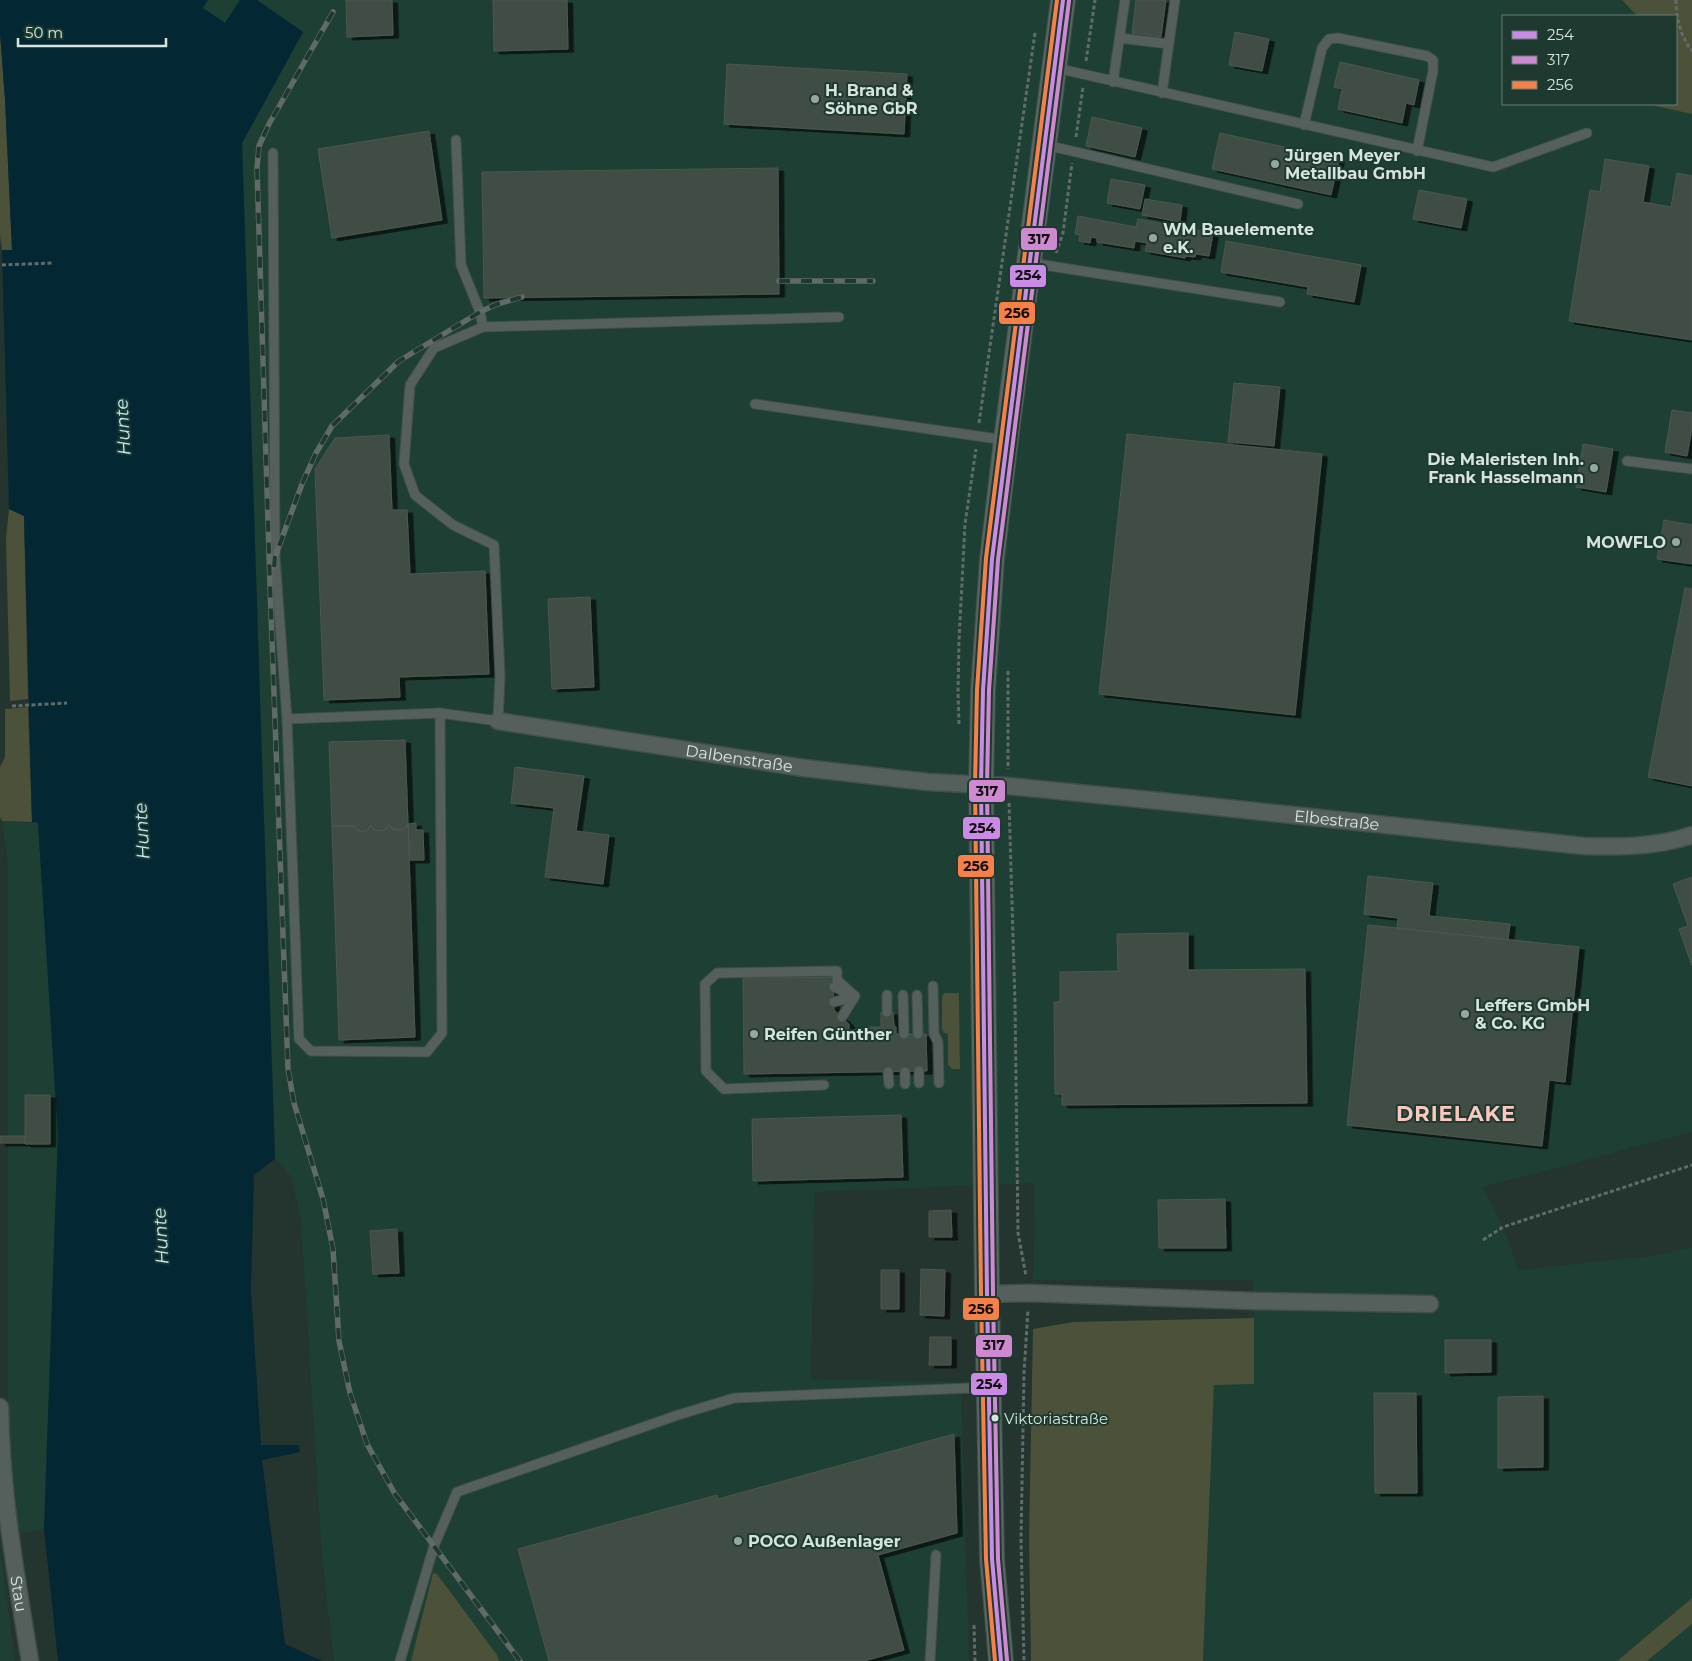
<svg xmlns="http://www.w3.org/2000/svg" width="1692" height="1661" font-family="Montserrat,sans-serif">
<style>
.built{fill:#1d3f34;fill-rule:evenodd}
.green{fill:#4c513a}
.water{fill:#032833}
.building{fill:#404d45;stroke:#4c5750;filter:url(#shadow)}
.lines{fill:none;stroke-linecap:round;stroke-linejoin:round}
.lane-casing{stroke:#414f4a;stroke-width:11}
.street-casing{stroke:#414f4a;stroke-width:19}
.secondary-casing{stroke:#414f4a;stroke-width:26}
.path{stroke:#616c68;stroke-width:3;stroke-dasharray:4 2.5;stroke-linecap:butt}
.lane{stroke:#55605c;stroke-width:9}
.street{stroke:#55605c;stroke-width:16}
.secondary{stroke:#576662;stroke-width:24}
.rail-casing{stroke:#606a66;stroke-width:5.5}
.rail{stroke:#1e3a30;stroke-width:4;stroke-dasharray:11;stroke-linecap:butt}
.bus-1-casing{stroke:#1e3a30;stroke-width:8}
.bus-2-casing{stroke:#1e3a30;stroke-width:8}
.bus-3-casing{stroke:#1e3a30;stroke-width:8}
.bus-1{stroke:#ca8be6;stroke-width:4}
.bus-2{stroke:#cf89d1;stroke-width:4}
.bus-3{stroke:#f78048;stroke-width:4}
.poi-dot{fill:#97a7a0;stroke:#1e3a30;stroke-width:2}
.bus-dot{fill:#d5e5de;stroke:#1e3a30;stroke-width:2}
.labels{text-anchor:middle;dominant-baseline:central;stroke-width:4;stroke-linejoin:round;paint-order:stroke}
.bus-label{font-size:15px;fill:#d5e5de;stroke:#1e3a30;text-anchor:start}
.poi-label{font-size:16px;font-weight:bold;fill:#d5e5de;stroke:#1e3a30;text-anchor:start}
.street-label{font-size:16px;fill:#d5e5de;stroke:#1e3a30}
.water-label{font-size:18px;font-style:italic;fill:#bdecfe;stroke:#1e3a30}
.district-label{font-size:21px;font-weight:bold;letter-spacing:1px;fill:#fac8be;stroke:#1e3a30}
.line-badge{stroke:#1e3a30;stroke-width:2}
.pale-badge-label{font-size:14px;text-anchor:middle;font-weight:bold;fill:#111}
</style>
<defs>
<filter id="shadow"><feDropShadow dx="5.5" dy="3" stdDeviation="0" flood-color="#0009"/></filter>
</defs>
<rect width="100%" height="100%" fill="#24342e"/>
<path class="built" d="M208 0H240L225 23 203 8Z
M257 0H1621L1637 16H1503V104H1656V106L1692 114V1132L1483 1187 1503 1227 1519 1270 1659 1255 1692 1247V1598L1617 1661H1203L1214 1384H1254L1253 1280H1033L1034 1183 815 1192 811 1379 961 1382 969 1661H334L322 1560 301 1221 291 1177 275 1159 242 143 303 32ZM958 993H959L960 1069 949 1068 948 1065V1033Z
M2 821 38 823 58 1135 44 1529 18 1534 13 1512 8 1431V865Z
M0 1548 15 1661H0Z
M1692 1624V1661H1647Z"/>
<path class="green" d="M1622 0H1692V114L1655 106 1656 104H1676V16H1637Z
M0 33 5 99 12 250H2L0 235Z
M9 509 24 516 28 699 10 701 6 539Z
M28 707 32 822 2 821 0 817V767L5 757V709Z
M944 993H959L960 1069H952L948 1065V1034L944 1033 942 1030V997Z
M1254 1318V1384L1214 1385 1203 1661H1031L1029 1538 1033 1329 1073 1322Z
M433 1573 437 1574 497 1655 499 1661H411Z
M1692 1598V1624L1647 1661H1617Z"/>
<path class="water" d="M0 0H208L203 8 225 23 240 0H257L303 32 242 143 275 1159 254 1175 251 1292 261 1445H299L300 1452 262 1460 285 1644 322 1661H58L44 1529 58 1135 38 823 32 822 24 516 9 509 2 250H12L5 99 0 33Z"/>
<path class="building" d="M346 0H392L393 35 347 37Z
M493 0H567L568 49 494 51Z
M1136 0H1166L1161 37 1132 33Z
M1235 32 1269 39 1262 71 1229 65Z
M1340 62 1419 80 1414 105 1406 103 1402 123 1338 109 1342 89 1334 87Z
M727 64 907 74 904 134 724 124Z
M1092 117 1142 128 1135 157 1086 146Z
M429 131 442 220 332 238 318 149Z
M1220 133 1339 159 1331 195 1212 169Z
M1605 159 1649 166 1643 202 1671 207 1677 173 1692 176V340L1569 321 1590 190 1600 192Z
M778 168 779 294 484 298 482 172Z
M1111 179 1145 185 1140 209 1107 203Z
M1419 190 1467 199 1461 228 1413 219Z
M1145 199 1182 205 1180 222 1142 215Z
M1078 216 1136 227 1138 219 1213 233 1209 256 1196 254 1195 257 1185 256V258L1145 251 1147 243 1135 241 1134 248 1097 242V238L1091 237 1090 243 1079 241 1080 235 1075 234Z
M1226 241 1361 265 1354 302 1307 294 1308 287 1221 272Z
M1234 383 1280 387 1274 446 1228 442Z
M1672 410 1692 413V428L1687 456 1665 452Z
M1127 434 1322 454 1295 715 1099 694Z
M389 435 392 510H407L410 574 485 571 489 674 399 677 400 697 324 700 315 469 335 438Z
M1583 444 1613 449 1606 492 1576 487Z
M1664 520 1692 525V564L1657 559Z
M1685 588 1692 589V786L1648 777Z
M590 597 594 687 552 689 548 599Z
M405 740 408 824 404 829 398 830 392 829 389 824 385 830 380 831 374 830 371 825 368 830 363 832 357 830 354 826H332L329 742Z
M515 767 584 776 576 831 609 835 603 884 545 877 554 808 511 803Z
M416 823V830H423L424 860H410L408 824Z
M389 824 392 829 398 830 404 829 408 824 415 1037 339 1040 332 826H354L357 830 363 832 368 830 371 825 374 830 380 831 385 830Z
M1368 876 1433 883 1429 916 1510 924 1508 940 1397 928 1398 918 1364 914Z
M1692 877V966L1679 929 1688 926 1673 884Z
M1368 925 1579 947 1565 1082 1549 1080 1542 1146 1347 1125Z
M1188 933V970L1305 969 1307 1103 1062 1105V1094H1055L1054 1002H1060V972L1118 971 1117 934Z
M833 977 834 1010 849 1024V1030H867V1027H881V1012H893L894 1026 896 1027V1034H926L927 1071 744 1074 743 978Z
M25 1095H50V1144H25Z
M901 1115 903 1177 753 1181 752 1119Z
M0 1136H25V1143H0Z
M1225 1199 1226 1248H1159L1158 1200Z
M951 1210 952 1237H929V1211Z
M397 1229 399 1273 373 1274 370 1231Z
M921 1269 945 1270 944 1316 920 1315Z
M881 1270H899V1309H881Z
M930 1337H951V1365H929Z
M1445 1340H1491V1372L1445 1373Z
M1374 1393H1416L1417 1493H1375Z
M1543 1396V1467L1498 1468V1397Z
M954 1434 957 1533 878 1555 904 1650 864 1661H549L518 1549 717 1495 718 1499Z"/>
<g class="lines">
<g class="lane-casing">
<path id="lane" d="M1120 38 1169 44
M1056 68 1493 167 1587 133
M1113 82 1125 0
M1162 93 1175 0
M1304 125 1322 48 1329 39 1338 38 1427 56 1433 60V71L1417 151
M456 140 461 265 480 312 483 327
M1046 145 1298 204
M273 153 275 557 287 719 299 1039 311 1051 427 1052 442 1033 440 713
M1031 263 1280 302
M755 404 1005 440
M1627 461 1692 469
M287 719 440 713 498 721 500 676 494 545 453 525 415 495 404 464 410 385 434 348 483 327 839 317
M933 986 934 1034 938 1042 939 1083
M834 987 848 993
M887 995V1012
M903 995 904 1034
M917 995 918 1034
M834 1002 855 996
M842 1017 855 996
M919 1071V1083
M888 1072 889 1084
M905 1072V1084
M824 1085 724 1089 706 1071 705 984 717 973 837 971V980L855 996
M400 1661 434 1546 457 1492 678 1415 734 1398 969 1388 987 1389
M930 1661 936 1555"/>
</g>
<g class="street-casing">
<g id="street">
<path id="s1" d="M498 721 804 768 928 782 1008 786 1170 802 1584 846C1621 847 1657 847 1692 835"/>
<path d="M987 1294 1029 1293 1254 1301 1430 1304"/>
<path id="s2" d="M0 1407C1 1494 16 1575 30 1661"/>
</g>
</g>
<g class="secondary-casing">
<path id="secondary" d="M1001 1661 992 1559 987 1294 981 785 983 690 992 559 1006 440 1063 0"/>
</g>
<path class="path" d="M1676 0C1676 17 1681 38 1692 51
M1086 61 1095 0
M1076 137 1083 87
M1056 253 1063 233 1072 163
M2 265 54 263
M979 423 1035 33
M1008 671V769
M12 706 67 703
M959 724 958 692 959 641 965 524 976 449
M1009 803 1015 1003 1018 1233 1026 1276
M1483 1240 1503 1227 1692 1165
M974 1625 975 1661
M1024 1660 1021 1540 1024 1373 1028 1309"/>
<use href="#lane" class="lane"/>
<use href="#street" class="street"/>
<use href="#secondary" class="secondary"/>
<g class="rail-casing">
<path id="rail" d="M333 12 269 124 259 146 257 168 270 586 288 1069 294 1103 323 1199 333 1249 339 1341 350 1393 367 1444 395 1494 520 1661
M779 281H873
M274 567 275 557 302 484 316 453 332 426 399 361 480 312 497 304 522 297"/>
</g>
<use href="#rail" class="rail"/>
<g class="bus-1-casing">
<path id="bus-1" d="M1001 1661 992 1559 987 1294 981 785 983 690 992 559 1063 0"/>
</g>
<g class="bus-2-casing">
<path id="bus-2" d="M1007 1660 998 1559 993 1294 987 785 989 690 998 560 1069 1"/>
</g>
<g class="bus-3-casing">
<path id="bus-3" d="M995 1661 986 1559 981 1294 975 785 977 690 986 558 1057 0"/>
</g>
<use href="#bus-1" class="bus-1"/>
<use href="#bus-2" class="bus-2"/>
<use href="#bus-3" class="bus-3"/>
</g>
<g class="poi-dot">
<circle cx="815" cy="99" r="5"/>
<circle cx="1275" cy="164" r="5"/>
<circle cx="1153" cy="238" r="5"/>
<circle cx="1594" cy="468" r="5"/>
<circle cx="1676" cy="542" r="5"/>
<circle cx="1465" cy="1014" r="5"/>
<circle cx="754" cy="1034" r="5"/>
<circle cx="738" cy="1541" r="5"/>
</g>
<circle class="bus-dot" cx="995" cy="1418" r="4.5"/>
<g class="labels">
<g class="bus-label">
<text x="1004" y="1418">Viktoriastraße</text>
</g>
<g class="poi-label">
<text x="825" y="90">H. Brand &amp;<tspan x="825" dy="18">Söhne GbR</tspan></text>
<text x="1285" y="155">Jürgen Meyer<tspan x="1285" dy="18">Metallbau GmbH</tspan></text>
<text x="1163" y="229">WM Bauelemente<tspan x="1163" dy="18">e.K.</tspan></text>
<text x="1584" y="459" text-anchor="end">Die Maleristen Inh.<tspan x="1584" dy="18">Frank Hasselmann</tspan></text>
<text x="1666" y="542" text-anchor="end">MOWFLO</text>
<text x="1475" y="1005">Leffers GmbH<tspan x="1475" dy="18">&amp; Co. KG</tspan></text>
<text x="764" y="1034">Reifen Günther</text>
<text x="748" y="1541">POCO Außenlager</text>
</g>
<g class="street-label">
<text stroke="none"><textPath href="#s1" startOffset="244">Dalbenstraße</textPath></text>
<text stroke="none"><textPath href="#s1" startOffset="845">Elbestraße</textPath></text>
<text stroke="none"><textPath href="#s2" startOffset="188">Stau</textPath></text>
</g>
<g class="water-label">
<text transform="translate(123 427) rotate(-93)">Hunte</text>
<text transform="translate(142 831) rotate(-93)">Hunte</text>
<text transform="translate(161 1236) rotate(-93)">Hunte</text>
</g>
<g class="district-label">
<text x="1456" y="1113">DRIELAKE</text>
</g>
</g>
<g class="line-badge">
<rect x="1020" y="227" width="38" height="24" rx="5" fill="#cf89d1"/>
<rect x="1009" y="264" width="38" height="24" rx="5" fill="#ca8be6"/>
<rect x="998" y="301" width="38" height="24" rx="5" fill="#f78048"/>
<rect x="968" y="779" width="38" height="24" rx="5" fill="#cf89d1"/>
<rect x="962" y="816" width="39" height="24" rx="5" fill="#ca8be6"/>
<rect x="957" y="854" width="38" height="24" rx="5" fill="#f78048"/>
<rect x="962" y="1297" width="38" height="24" rx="5" fill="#f78048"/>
<rect x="975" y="1334" width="38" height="24" rx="5" fill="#cf89d1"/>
<rect x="970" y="1372" width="38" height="24" rx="5" fill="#ca8be6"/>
</g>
<g class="pale-badge-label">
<text x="1039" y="244">317</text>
<text x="1028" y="280">254</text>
<text x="1017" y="318">256</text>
<text x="987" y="796">317</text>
<text x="982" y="833">254</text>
<text x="976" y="871">256</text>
<text x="981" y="1314">256</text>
<text x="994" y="1350">317</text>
<text x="989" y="1389">254</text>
</g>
<rect x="1502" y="15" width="175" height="90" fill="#1e3a30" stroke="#677e76"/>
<rect x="1512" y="31" width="25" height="8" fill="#ca8be6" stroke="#677e76"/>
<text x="1547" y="40" font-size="15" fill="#d5e5de">254</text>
<rect x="1512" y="56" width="25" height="8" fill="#cf89d1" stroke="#677e76"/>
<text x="1547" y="65" font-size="15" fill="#d5e5de">317</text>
<rect x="1512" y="81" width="25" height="8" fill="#f78048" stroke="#677e76"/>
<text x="1547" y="90" font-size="15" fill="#d5e5de">256</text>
<path d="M18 38v8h148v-8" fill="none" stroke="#d5e5de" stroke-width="2.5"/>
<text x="25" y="38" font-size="15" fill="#d5e5de" stroke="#1e3a30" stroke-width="4" paint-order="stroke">50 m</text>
</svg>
